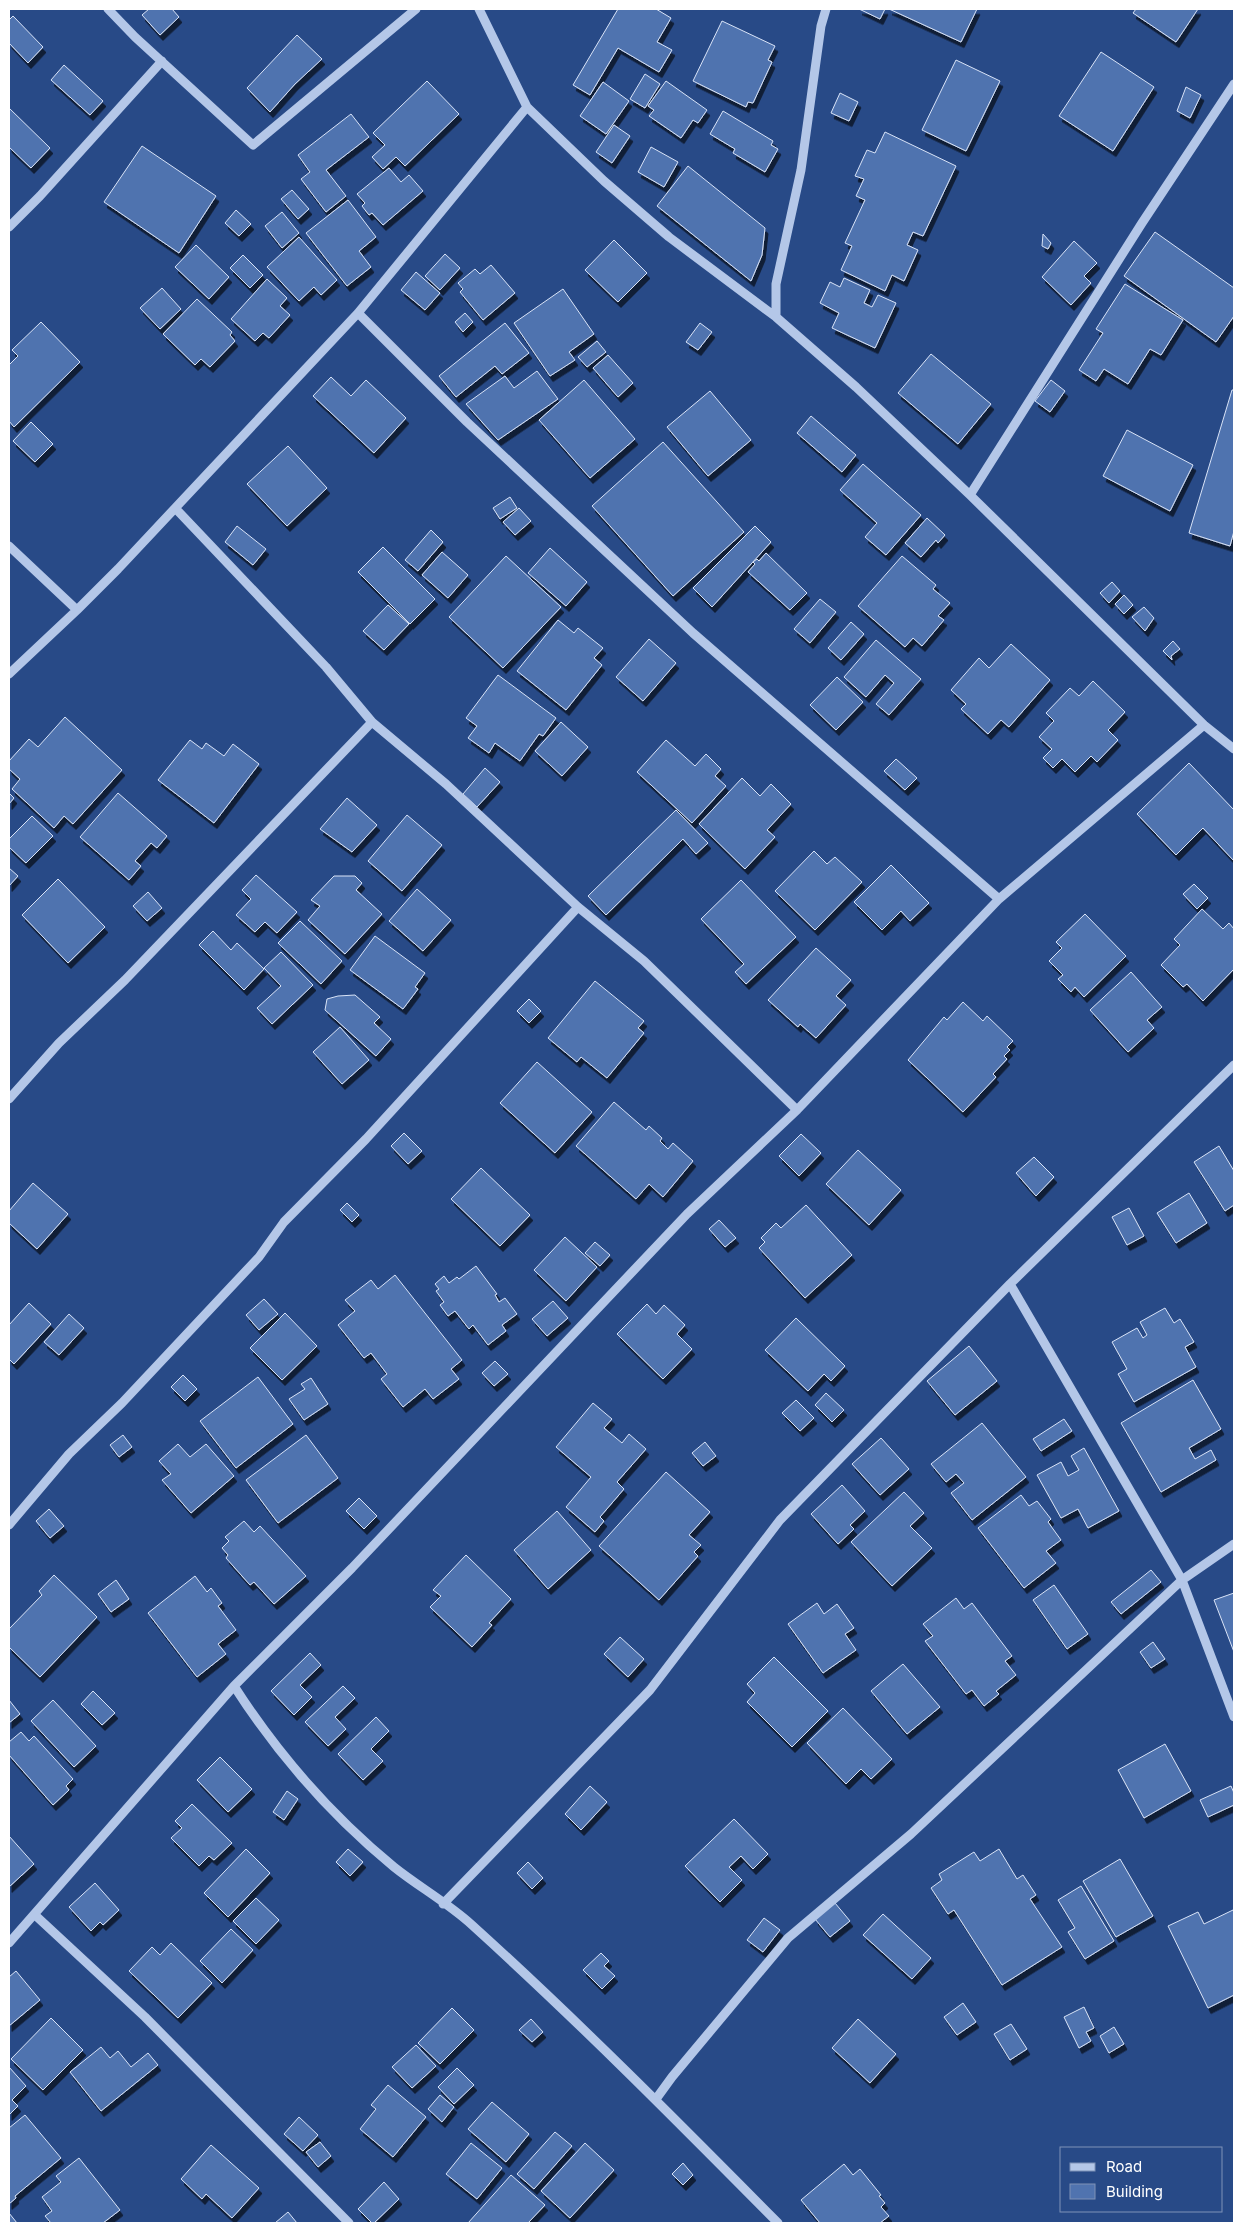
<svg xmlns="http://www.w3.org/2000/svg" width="1243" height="2232" font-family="Inter,sans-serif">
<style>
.building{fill:#5073af;stroke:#d8e3f7;filter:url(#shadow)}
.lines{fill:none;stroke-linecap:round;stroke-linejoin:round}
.minor{stroke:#b4c7e8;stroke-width:9}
</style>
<defs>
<filter id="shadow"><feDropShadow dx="3" dy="5.5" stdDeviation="0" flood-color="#0009"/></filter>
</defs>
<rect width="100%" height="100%" fill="#284a87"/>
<path class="building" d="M149 9H172L179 17 160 35 142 15Z
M618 9H656L671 18 657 42 672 50 659 72 618 48 590 95 573 85Z
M859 9H885L880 19Z
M889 9H977L961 42Z
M1136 9H1198L1176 42 1133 13Z
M13 16 43 47 28 63 9 43V20Z
M722 21 775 46 768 60 772 62 753 103 748 102 746 107 693 81Z
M297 35 322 59 295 84 270 112 247 88Z
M1101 52 1154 87 1113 151 1059 116Z
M956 60 1000 81 966 151 922 130Z
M64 65 103 101 90 115 51 80Z
M645 74 660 84 645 108 630 99Z
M427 81 459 114 405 166 396 157 383 169 372 157 385 145 373 133Z
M666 81 707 110 698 123 693 120 681 138 649 116 654 110 648 106Z
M603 82 629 101 606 134 580 116Z
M1186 87 1201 95 1190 118 1177 111Z
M840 93 858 102 849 121 831 113Z
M9 108 50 148 31 168 9 147Z
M723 111 773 141 771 145 778 149 765 172 733 153 735 149 710 134Z
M351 114 369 137 326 170 346 196 326 212 301 179 310 172 298 155Z
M614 125 630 136 612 163 596 152Z
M885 132 956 166 923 236 913 232 907 245 918 250 904 281 892 275 885 291 841 270 852 246 845 243 865 200 856 196 864 179 855 176 867 150 875 153Z
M142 146 216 196 179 253 104 202Z
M651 147 678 162 664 187 638 172Z
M688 166 765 228 762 255 751 281 657 206Z
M389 168 401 182 409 175 423 191 383 225 372 213 369 215 362 206 365 203 357 194Z
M292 190 309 209 298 219 281 199Z
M348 200 376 237 359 251 371 267 347 286 306 233Z
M236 210 251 224 239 236 225 223Z
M282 212 299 233 282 248 265 226Z
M1155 232 1234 288V316L1216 342 1124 276Z
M1043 234 1051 243 1048 249 1042 246Z
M299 237 337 280 321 295 314 287 299 301 267 267Z
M614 240 647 273 618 302 585 270Z
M1074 241 1097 263 1084 276 1091 283 1071 305 1042 277Z
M196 245 229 277 209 299 175 267Z
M445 254 460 268 440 290 425 276Z
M243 255 263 275 250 288 230 268Z
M491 265 515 293 483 320 460 292 463 289 458 283 475 269 480 274Z
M416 272 440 293 425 310 401 290Z
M844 278 870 290 864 303 872 307 878 295 896 303 875 348 832 328 839 313 820 303 830 282 840 287Z
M267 279 287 298 280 306 290 315 269 338 263 333 255 341 231 319Z
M1125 284 1183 320 1161 355 1150 349 1128 384 1104 369 1096 381 1079 370 1103 333 1096 329Z
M162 288 181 309 160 329 140 308Z
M563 289 594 334 569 352 575 360 550 376 514 323Z
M197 299 232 332 230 335 235 341 210 367 201 359 195 365 163 334Z
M465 313 473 322 463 332 455 322Z
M41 322 80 362 14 427 9 421V365L18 356 12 350Z
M505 323 529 353 502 374 495 366 456 397 439 376Z
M700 323 712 332 698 350 686 342Z
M597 341 606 352 587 367 578 357Z
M931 354 991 404 958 444 898 393Z
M608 355 633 383 618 397 593 368Z
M537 371 558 399 498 440 466 404 505 376 514 388Z
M331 377 351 396 366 380 406 418 374 453 313 396Z
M584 380 635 439 590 478 539 420Z
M1051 380 1065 391 1050 412 1035 401Z
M1232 390H1234V531L1230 546 1189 533Z
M710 391 751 440 708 476 667 427Z
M811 416 856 455 842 472 797 433Z
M31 422 53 444 35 462 13 441Z
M1127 430 1193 465 1170 511 1103 476Z
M663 442 744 532 673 596 592 506Z
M288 446 327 488 287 526 247 484Z
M863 464 921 515 886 555 865 537 877 523 840 490Z
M510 497 517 508 500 519 493 508Z
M519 508 531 521 515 535 503 522Z
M927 518 945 535 938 543 936 540 921 557 905 543Z
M237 526 266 549 253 565 225 542Z
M755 526 771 542 712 607 693 588Z
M431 530 443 542 418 571 405 560Z
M383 547 435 599 410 624 358 572Z
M550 548 587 582 566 606 528 573Z
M442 552 468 575 448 598 422 575Z
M766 553 807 593 790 610 748 572 755 564 753 562 757 559 759 561Z
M506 556 561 607 503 668 449 617Z
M902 556 936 585 933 589 950 603 938 616 944 620 922 646 913 638 905 647 858 606Z
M1112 582 1120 591 1109 603 1100 593Z
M1124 595 1133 605 1124 614 1115 604Z
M820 599 836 612 810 643 794 629Z
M388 605 409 624 384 650 363 631Z
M1144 607 1154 618 1145 631 1132 617Z
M558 620 574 633 578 628 603 648 594 658 602 665 566 710 517 671Z
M851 622 864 634 841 660 828 648Z
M649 639 676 663 643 701 616 677Z
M876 640 921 679 889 715 876 704 894 683 885 675 866 697 844 677Z
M1173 641 1180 649 1171 656 1172 660 1163 651Z
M1011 644 1050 680 1009 727 1001 720 988 734 961 709 966 704 951 690 979 658 989 668Z
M498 675 556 718 543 736 539 734 520 761 495 743 489 753 468 738 477 726 466 718Z
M837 677 863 702 836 730 810 705Z
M1093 681 1125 712 1108 730 1118 740 1097 762 1091 756 1075 772 1062 759 1053 768 1043 758 1052 749 1039 737 1054 721 1046 713 1070 688 1079 696Z
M65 717 122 770 73 824 64 816 54 828 12 789 20 779 9 769V761L29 739 38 747Z
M561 722 588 747 562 776 535 751Z
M190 740 202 749 206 743 224 756 233 744 259 764 214 823 158 780Z
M666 740 695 766 706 754 721 769 715 776 726 786 692 823 637 772Z
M896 759 917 778 905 790 884 771Z
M1189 763 1234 810V861L1203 828 1176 855 1137 814Z
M485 768 500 782 477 807 463 794Z
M742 778 760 796 771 784 791 804 767 830 775 837 745 869 699 824Z
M9 793 14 798 9 804Z
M118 793 167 836 157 848 151 843 135 861 141 866 129 880 80 837Z
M347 798 377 825 352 852 320 829Z
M676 810 708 843 696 854 683 839 606 915 588 896Z
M407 815 442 845 402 891 368 861Z
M32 816 53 836 26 863 9 847V839Z
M814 851 827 864 835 857 862 882 815 930 775 891Z
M891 865 929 903 910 921 901 911 882 930 854 902Z
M9 868 18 876 9 886Z
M256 875 297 912 277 933 265 922 255 932 236 915 251 899 242 890Z
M334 876H355L362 883 356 890 382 914 345 954 308 920 320 906 311 900Z
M58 879 105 927 68 963 22 915Z
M741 880 796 937 746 984 735 972 744 964 701 919Z
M1194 884 1208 898 1197 909 1183 894Z
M417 889 451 920 423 951 389 921Z
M148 892 162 908 147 921 133 906Z
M1202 909 1223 929 1229 923 1234 929V969L1203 1001 1187 984 1183 987 1161 965 1180 945 1174 939Z
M1085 914 1126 956 1084 997 1075 987 1071 992 1058 979 1063 975 1049 961 1062 948 1056 942Z
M300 921 342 961 321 984 278 943Z
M213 931 231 950 237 943 264 969 244 990 199 945Z
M375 936 425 973 415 987 418 989 403 1009 350 970Z
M816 948 851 980 836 996 846 1005 816 1038 800 1024 798 1027 768 1000Z
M281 952 313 985 272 1024 257 1008 281 986 264 968Z
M1131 972 1162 1007 1147 1020 1154 1028 1128 1052 1090 1010Z
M595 981 644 1021 638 1028 644 1033 607 1078 581 1057 577 1062 548 1038Z
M355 995 380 1017 374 1023 391 1039 376 1056 325 1010 327 999 338 996Z
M529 999 541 1011 529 1023 517 1011Z
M963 1002 983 1021 987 1016 1013 1041 1007 1047 1010 1050 1004 1056 1007 1059 993 1074 996 1077 963 1112 908 1060 944 1017 947 1020Z
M340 1027 369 1060 342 1084 313 1052Z
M537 1062 592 1112 555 1153 500 1103Z
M614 1102 646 1130 649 1126 662 1138 660 1141 668 1149 673 1143 693 1161 663 1197 649 1184 636 1199 576 1146Z
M404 1133 422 1151 408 1164 391 1146Z
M801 1134 821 1153 799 1176 779 1156Z
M1219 1146 1234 1171V1205L1225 1211 1194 1162Z
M858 1150 901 1190 869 1225 826 1184Z
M1034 1157 1054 1177 1036 1196 1016 1173Z
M481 1168 530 1215 500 1246 451 1199Z
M33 1183 68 1214 37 1249 9 1223V1211Z
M1189 1193 1207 1223 1176 1243 1157 1213Z
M347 1203 359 1215 352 1222 340 1210Z
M806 1205 852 1255 805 1298 759 1248 765 1242 761 1238 776 1223 781 1228Z
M1129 1208 1144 1236 1127 1245 1112 1217Z
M719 1220 736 1238 725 1247 709 1229Z
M565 1237 597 1267 566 1301 534 1270Z
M595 1242 610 1255 600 1266 585 1253Z
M476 1266 497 1294 495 1295 499 1302 505 1298 517 1314 502 1325 506 1331 488 1345 473 1325 469 1329 455 1311 448 1316 440 1305 444 1302 436 1291 439 1289 435 1284 444 1276 449 1283 457 1277 459 1279Z
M395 1275 462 1360 451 1369 459 1379 433 1399 425 1389 403 1407 381 1379 387 1374 371 1353 364 1358 338 1325 355 1311 345 1300 371 1280 378 1289Z
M264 1299 278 1314 259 1330 246 1315Z
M553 1301 568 1318 547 1336 532 1319Z
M29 1303 51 1324 14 1364 9 1359V1325Z
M647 1304 656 1314 664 1305 685 1325 677 1334 692 1349 663 1379 617 1334Z
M1165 1308 1174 1323 1180 1319 1194 1342 1185 1347 1196 1367 1134 1402 1118 1374 1127 1369 1112 1342 1137 1328 1143 1338 1147 1335 1140 1322Z
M285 1313 317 1346 282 1380 250 1348Z
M69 1314 84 1328 59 1355 44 1342Z
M796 1318 845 1366 831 1381 824 1374 808 1391 765 1350Z
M969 1346 997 1381 955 1415 927 1381Z
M495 1361 508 1374 494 1386 482 1373Z
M183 1375 197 1389 185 1401 171 1387Z
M258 1377 293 1424 236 1468 200 1421Z
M311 1378 328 1404 304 1420 289 1399 305 1389 301 1384Z
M1193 1380 1221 1429 1189 1448 1195 1459 1211 1450 1216 1460 1161 1492 1121 1423Z
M826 1393 844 1410 832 1422 815 1405Z
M796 1400 814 1418 800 1431 782 1413Z
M593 1403 612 1419 604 1428 622 1443 629 1434 646 1449 617 1482 624 1489 600 1517 604 1521 595 1532 566 1507 591 1477 556 1447Z
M1064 1419 1072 1431 1041 1451 1033 1439Z
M982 1423 1026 1477 972 1520 951 1493 964 1483 956 1474 946 1482 931 1464Z
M123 1435 132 1447 119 1457 110 1445Z
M306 1435 338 1478 278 1523 246 1480Z
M881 1438 909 1469 880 1495 852 1464Z
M705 1442 716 1456 703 1466 692 1453Z
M178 1444 190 1457 206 1444 234 1476 191 1513 162 1480 171 1474 159 1461Z
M1084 1448 1119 1511 1088 1528 1078 1509 1061 1518 1037 1475 1061 1462 1068 1476 1079 1470 1071 1456Z
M666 1472 710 1512 689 1535 701 1545 694 1552 698 1556 659 1600 599 1546Z
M842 1485 865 1511 850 1525 854 1529 838 1544 811 1514Z
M904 1492 924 1513 910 1526 932 1548 892 1586 851 1542Z
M1021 1495 1029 1506 1037 1501 1051 1519 1048 1522 1061 1540 1046 1551 1056 1563 1024 1588 978 1528Z
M359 1498 377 1516 364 1529 346 1511Z
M49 1509 64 1526 50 1538 36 1521Z
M557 1511 591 1550 548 1589 514 1550Z
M244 1521 254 1532 260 1526 306 1576 274 1604 254 1582 250 1585 226 1558 228 1555 222 1548 229 1541 225 1537Z
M466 1555 511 1599 489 1623 492 1625 472 1647 430 1607 441 1596 433 1590Z
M1151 1570 1161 1582 1121 1614 1111 1602Z
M54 1575 97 1617 40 1677 9 1647V1629L42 1595 39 1591Z
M195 1576 207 1592 211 1588 222 1603 218 1606 236 1630 218 1644 226 1654 197 1677 148 1613Z
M116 1580 129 1599 111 1612 98 1594Z
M1054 1585 1088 1634 1067 1649 1033 1600Z
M1234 1593V1652L1214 1600Z
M956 1598 964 1609 972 1603 1012 1656 1005 1661 1016 1675 996 1691 999 1694 984 1706 972 1690 966 1694 925 1641 933 1636 923 1624Z
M817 1603 824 1614 837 1604 854 1628 845 1634 856 1650 823 1673 788 1624Z
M620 1637 644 1659 628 1677 604 1654Z
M1153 1642 1165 1659 1151 1668 1140 1652Z
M310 1653 321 1665 300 1685 312 1697 294 1715 271 1691Z
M774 1657 828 1711 792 1747 747 1702 755 1693 747 1684Z
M903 1664 940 1707 907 1734 871 1691Z
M343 1686 355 1698 335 1717 346 1729 328 1746 305 1722Z
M93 1691 115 1713 102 1725 81 1704Z
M9 1700 20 1714 9 1723Z
M53 1700 96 1746 74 1767 31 1721Z
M843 1708 892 1759 871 1779 861 1769 846 1784 807 1743Z
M376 1717 389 1731 371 1749 383 1761 363 1780 338 1754Z
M21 1732 29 1741 34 1736 73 1779 66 1786 69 1790 53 1805 9 1755V1742Z
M1165 1744 1191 1791 1144 1818 1118 1770Z
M220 1757 252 1789 228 1812 197 1780Z
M590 1786 607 1802 581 1830 565 1814Z
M1231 1786 1234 1793V1805L1208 1817 1200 1800Z
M287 1791 298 1799 284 1820 273 1812Z
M192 1804 232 1843 214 1860 209 1856 199 1866 171 1838 182 1828 175 1821Z
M734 1819 768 1854 753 1869 741 1856 729 1867 742 1880 720 1902 685 1866Z
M9 1836 34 1864 9 1887Z
M246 1849 270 1873 228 1917 204 1893Z
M348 1849 363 1862 350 1876 336 1862Z
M999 1849 1017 1879 1023 1875 1036 1895 1030 1899 1062 1947 1002 1985 954 1910 948 1914 931 1888 942 1880 939 1874 974 1852 980 1861Z
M1120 1859 1153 1916 1116 1937 1083 1881Z
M528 1862 543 1878 532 1889 517 1873Z
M95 1883 119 1910 103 1925 100 1922 91 1931 69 1907Z
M1081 1886 1114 1941 1085 1959 1068 1932 1075 1928 1058 1900Z
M256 1898 279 1920 256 1944 233 1921Z
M835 1903 850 1921 830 1937 815 1919Z
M1233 1910 1234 1913V1995L1208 2008 1168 1926 1198 1912 1204 1924Z
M883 1914 931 1958 912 1979 863 1935Z
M764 1918 780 1930 763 1952 747 1940Z
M231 1929 253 1950 222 1983 200 1961Z
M171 1943 212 1983 178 2018 129 1971 152 1947 160 1955Z
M601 1953 609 1961 604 1966 615 1976 602 1989 583 1970Z
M16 1971 40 2000 9 2026V1977Z
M963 2003 976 2022 957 2035 944 2017Z
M1084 2007 1094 2028 1086 2032 1091 2041 1079 2048 1064 2017Z
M452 2008 474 2030 440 2064 418 2043Z
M51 2018 83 2050 43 2090 11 2059Z
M531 2019 543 2032 532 2042 519 2030Z
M858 2019 896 2054 870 2083 832 2048Z
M1011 2024 1027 2049 1010 2060 994 2034Z
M1114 2027 1124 2044 1109 2053 1100 2036Z
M416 2045 436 2066 412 2088 392 2067Z
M101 2047 110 2058 118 2051 131 2067 148 2053 158 2065 101 2111 70 2072Z
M9 2067 26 2086 12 2100 18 2106 9 2115Z
M457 2068 474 2085 454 2104 438 2087Z
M388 2085 426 2117 393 2157 360 2129 376 2109 371 2105Z
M440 2095 454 2107 442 2122 428 2109Z
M492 2102 529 2134 506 2162 468 2129Z
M25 2115 61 2158 15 2196 16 2198 9 2204V2128Z
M299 2117 318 2135 303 2151 284 2134Z
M555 2132 572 2146 534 2189 517 2174Z
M320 2142 331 2156 318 2167 306 2152Z
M471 2143 502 2168 477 2199 446 2174Z
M585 2143 614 2170 570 2218 541 2191Z
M211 2145 259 2188 232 2218 206 2194 202 2199 181 2179Z
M79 2158 120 2210 103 2223H51L45 2216 52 2211 42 2197 61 2182 56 2176Z
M683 2163 693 2175 683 2185 672 2174Z
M844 2164 853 2175 860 2169 881 2195 879 2196 885 2203 881 2207 889 2216 880 2223H820L801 2200Z
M511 2175 545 2205 528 2223H468Z
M384 2182 399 2199 374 2223H372L358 2209Z
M288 2212 297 2223H275Z
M9 2213 17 2223H9Z"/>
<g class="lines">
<path class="minor" d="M108 9 135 37 253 145 416 9
M479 9 527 107 604 181 669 237 776 317 856 387 970 495 1204 725 1234 749
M9 227 40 196 162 61
M358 313 467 422 693 633 999 899
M776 317V284L801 170 821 26 826 9
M970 495 1142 223 1234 84
M176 509 326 667 372 722 446 784 578 907 644 961 797 1110
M9 546 77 610
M9 674 77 610 118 569 358 313 527 107
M9 1099 59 1043 125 980 372 722
M1010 1284 1182 1580 1234 1717
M9 1525 69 1454 122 1403 259 1257 284 1222 366 1139 578 907
M234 1686C277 1753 332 1816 394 1867 419 1887 448 1903 472 1925 577 2020 678 2122 778 2223
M443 1904 650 1690 780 1520 1010 1284 1234 1065
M35 1915 145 2017 349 2223
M9 1943 234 1686 352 1568 687 1214 797 1110 999 899 1204 725
M656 2099 672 2077 788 1938 911 1834 1182 1580 1234 1544"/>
</g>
<rect width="1243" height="2232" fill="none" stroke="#ffffff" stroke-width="20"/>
<rect x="1060" y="2147" width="162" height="65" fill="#284a87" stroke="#7e92b7"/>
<rect x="1070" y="2163" width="25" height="8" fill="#b4c7e8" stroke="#7e92b7"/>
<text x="1106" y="2172" font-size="15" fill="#ffffff">Road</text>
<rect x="1070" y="2184" width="25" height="15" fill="#5073af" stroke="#7e92b7"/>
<text x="1106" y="2197" font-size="15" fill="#ffffff">Building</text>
</svg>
